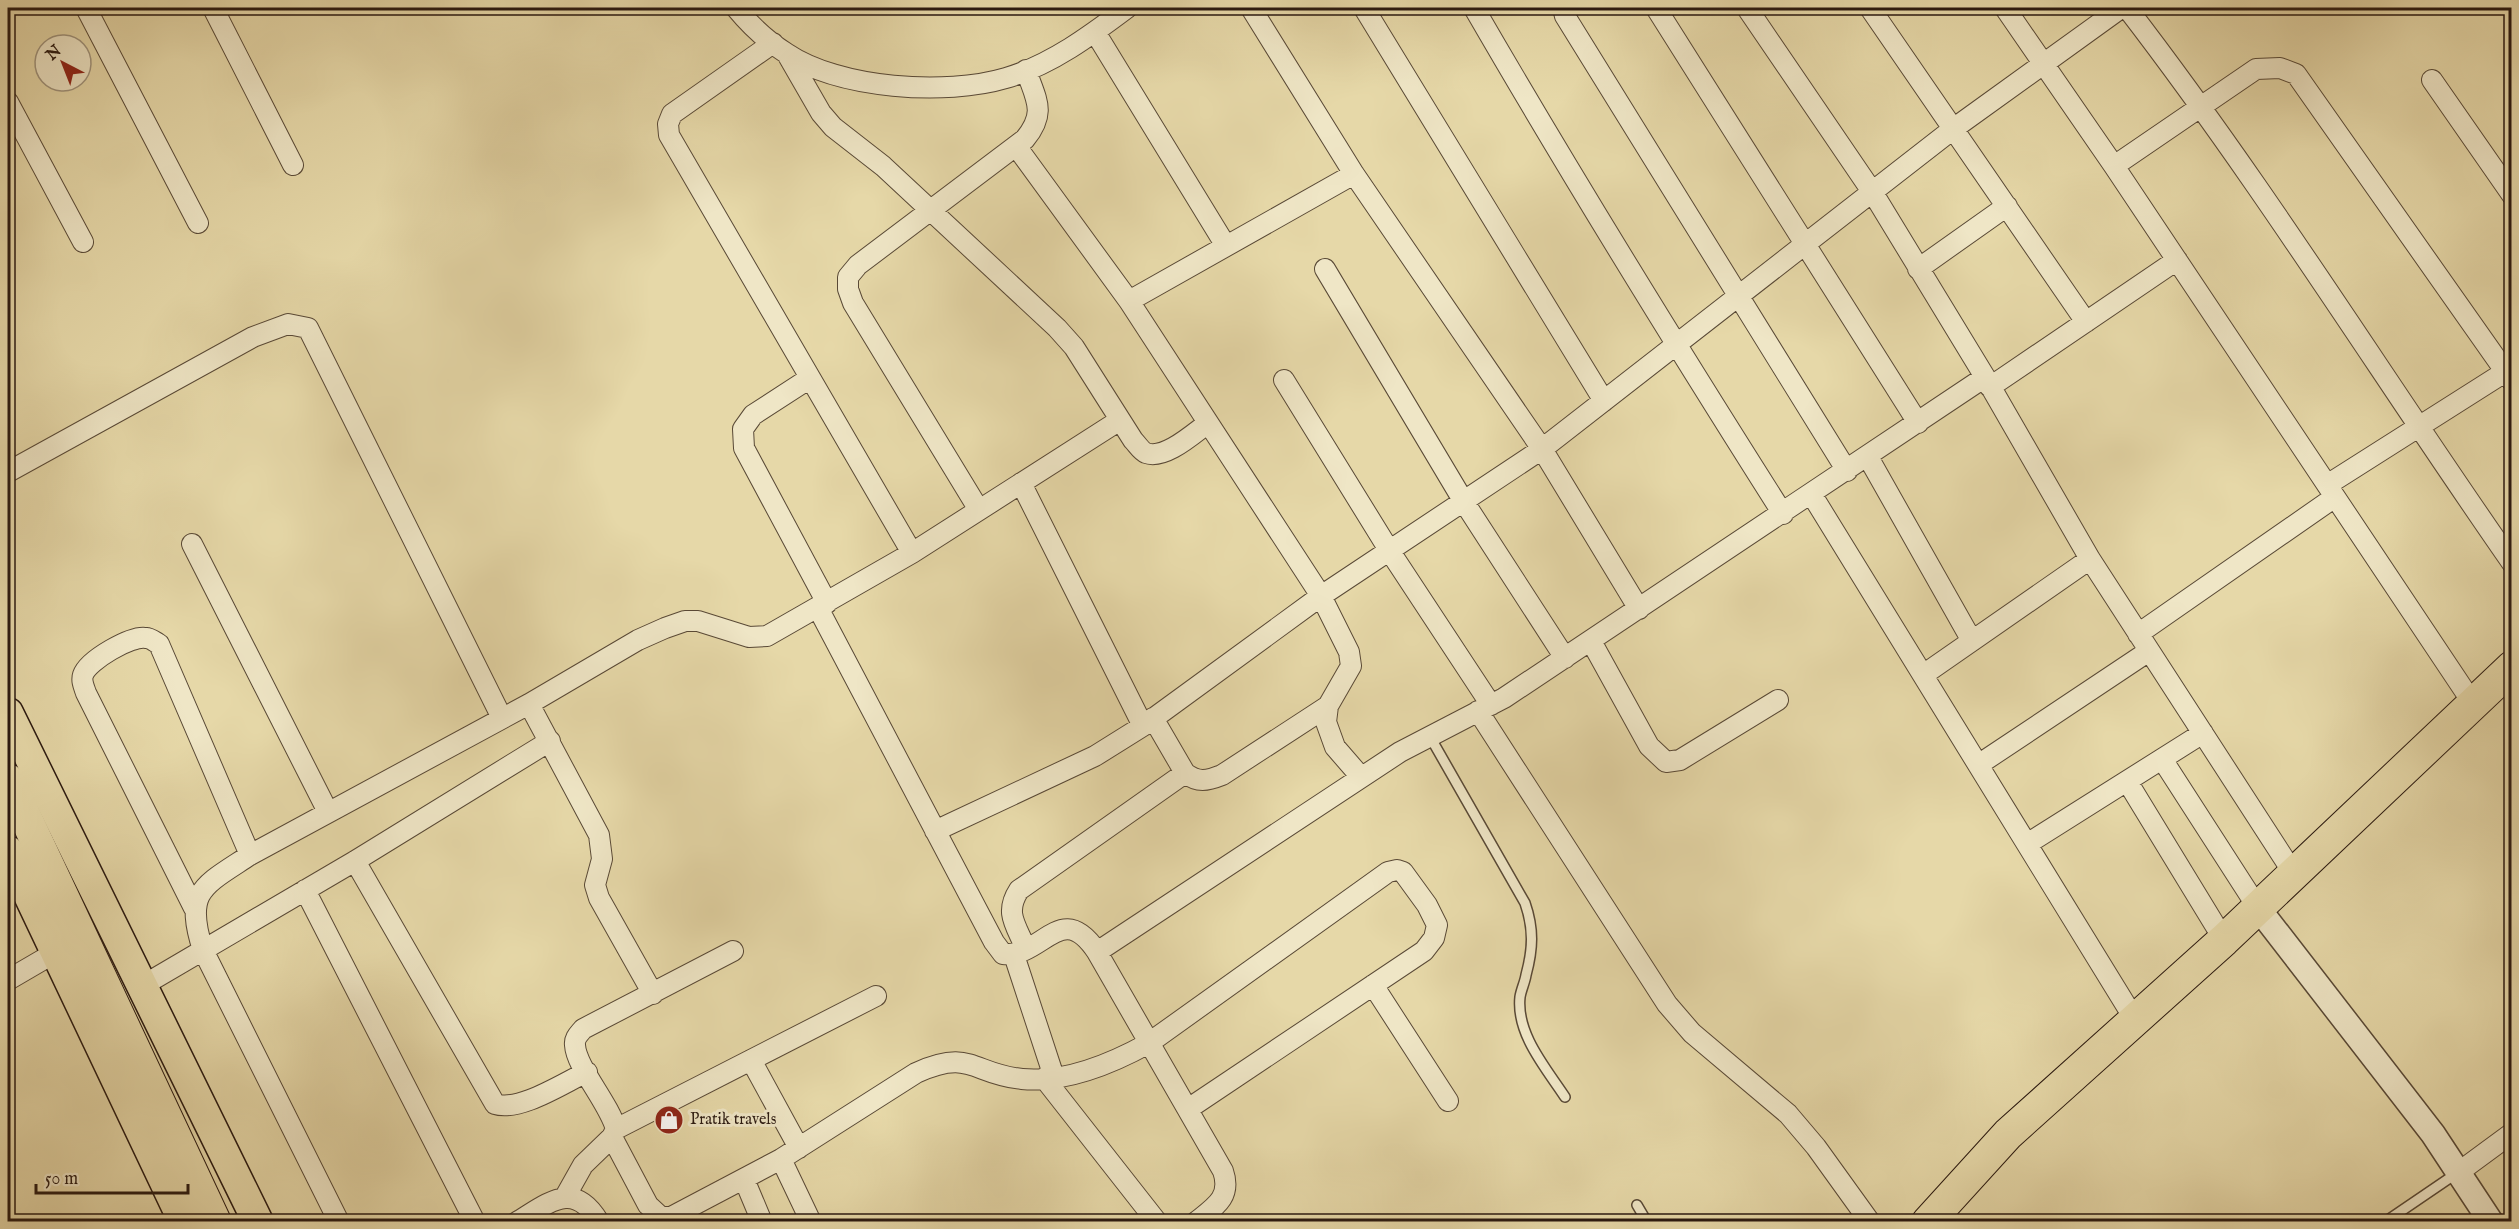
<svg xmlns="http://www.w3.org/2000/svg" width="2519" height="1229" font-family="'IM FELL English',serif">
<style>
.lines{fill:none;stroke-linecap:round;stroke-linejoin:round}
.service-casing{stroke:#594936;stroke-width:12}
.minor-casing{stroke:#594936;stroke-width:22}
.tertiary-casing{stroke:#594936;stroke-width:27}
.primary-casing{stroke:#2a1910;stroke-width:33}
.trunk-casing{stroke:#2a1910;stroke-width:34}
.service{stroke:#efe6c6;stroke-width:9}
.minor{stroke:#efe6c6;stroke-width:20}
.tertiary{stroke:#efe6c6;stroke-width:24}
.primary{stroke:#e6d8a8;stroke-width:30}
.trunk{stroke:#e6d8a8;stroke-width:32}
.labels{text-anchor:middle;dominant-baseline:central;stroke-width:6;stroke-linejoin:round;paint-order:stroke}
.poi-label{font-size:16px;fill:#2a1910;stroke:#efe6c6;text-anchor:start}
</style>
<rect width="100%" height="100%" fill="#e6d8a8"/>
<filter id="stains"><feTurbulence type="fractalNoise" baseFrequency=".00333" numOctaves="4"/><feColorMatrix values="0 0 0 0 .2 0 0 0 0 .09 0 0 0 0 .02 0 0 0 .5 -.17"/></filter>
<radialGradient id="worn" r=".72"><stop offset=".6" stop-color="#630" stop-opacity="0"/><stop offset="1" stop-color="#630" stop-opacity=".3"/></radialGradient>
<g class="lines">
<g class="service-casing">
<path id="service" d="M1429 735 1525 903C1534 929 1533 949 1526 975 1525 982 1521 990 1520 997 1516 1034 1546 1068 1565 1097
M1637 1205 1647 1222
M2385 1222 2457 1173"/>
</g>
<g class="minor-casing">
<path id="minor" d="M86 8 198 223
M213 8 293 165
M736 8C750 25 767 41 786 53 839 89 946 96 1006 78 1051 65 1091 35 1127 8
M1251 8 1354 174 1542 449 1639 609
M1364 8 1604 401
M1474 8C1573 179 1677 347 1783 514
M1563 8 1565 16 1847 471
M1656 8 1918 423
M1747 8 1873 193 1985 377 2090 559 2294 874
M1870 8 2086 322
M2005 8 2114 166 2474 705
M2127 8C2264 186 2383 378 2512 563
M1095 32 1226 246
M773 43 672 114 668 124 669 135 912 553
M787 54 821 113 833 127 883 166 1057 328 1074 347 1133 440C1137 444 1141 451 1146 453 1165 460 1194 433 1208 423
M2432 80 2512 195
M8 102 83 242
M1016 146 1129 301 1321 596 1349 652 1351 666 1328 706 1326 722 1335 747 1361 777
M2114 166 2256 69 2280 68 2296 74 2512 381
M1325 269 1464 502 1565 658
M1918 269 2007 206
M1129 301 1354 174
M810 378 753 415 743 429 744 448 827 603
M1284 380 1389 550 1491 705
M1990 387 2177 260
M1868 457 1972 641
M8 472 253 337 288 324 308 328 502 718
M1021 483 1143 726
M2327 485 2505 372
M1812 495 2135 1020
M979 510 853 303 848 289V277L858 265 1025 139C1047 112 1036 100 1026 70
M192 544 328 812
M818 608 994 942 1003 954C1043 958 1061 898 1097 952L1223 1171C1232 1197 1215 1207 1196 1222
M2138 634 2335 497
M1591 641 1649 746 1666 762 1680 760 1778 700
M1923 675 2090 559
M529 704 599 835 602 859 595 885 599 898 653 994
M1478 711 1667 1004 1692 1033 1788 1114 1816 1147 1870 1222
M1153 718 1185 773C1198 783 1207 781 1222 775L1328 706
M2162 759 2258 908
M1978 765 2149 651
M2127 781 2224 940
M935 831 1095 756 1143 726 1321 596 1542 449 1953 129 2121 8
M2027 844 2203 733
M355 861 495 1104C520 1112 563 1083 587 1072
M305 890 475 1222
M194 908 86 693C84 687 81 681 83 675 88 660 132 635 146 638 151 638 155 642 159 644L250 855
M1026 949C1016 925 1004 913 1019 890L1185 773
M1097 952 1400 752 1504 698 1985 377
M1014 955 1054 1077
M8 980 56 952
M1373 985 1448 1101
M142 986 355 861 550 741
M751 1060 799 1148
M1044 1078 1157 1222
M616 1129 876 996
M612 1137 648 1205 661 1217H671L781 1159 916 1073C971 1048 972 1074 1022 1079 1065 1083 1113 1063 1149 1043L1388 872 1397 870 1403 872 1427 905 1437 925 1434 938 1424 951 1188 1109
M781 1159 811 1222
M2459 1172 2512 1133
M744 1179 762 1222
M565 1197 583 1165 612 1137 616 1129C609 1103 576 1067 575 1045 574 1038 579 1034 583 1029L733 951
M339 1222 203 950C184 891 203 886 250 855L529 704 638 640 665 628 685 621H698L749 637 767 636 912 553 1120 420
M517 1222C550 1202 574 1180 599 1222"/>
</g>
<g class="tertiary-casing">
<path id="tertiary" d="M2258 908 2433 1134 2491 1222"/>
</g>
<g class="primary-casing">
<path id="primary" d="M8 713 258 1222
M8 851 184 1222"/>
</g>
<g class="trunk-casing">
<path id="trunk" d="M8 780 215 1222
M1928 1222 2008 1134 2224 940 2512 667"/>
</g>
<use href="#service" class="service"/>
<use href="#minor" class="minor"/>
<use href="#tertiary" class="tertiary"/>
<use href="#primary" class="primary"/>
<use href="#trunk" class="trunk"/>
</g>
<defs>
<g id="shop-disc" transform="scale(1.5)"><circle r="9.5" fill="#8f2418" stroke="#efe6c6"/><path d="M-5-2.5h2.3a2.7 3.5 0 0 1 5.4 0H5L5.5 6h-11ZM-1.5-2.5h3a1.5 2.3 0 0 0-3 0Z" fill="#fff"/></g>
</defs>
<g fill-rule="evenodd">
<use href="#shop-disc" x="669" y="1120"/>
</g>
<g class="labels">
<g class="poi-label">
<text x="690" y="1120">Pratik travels</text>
</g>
</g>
<rect width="2519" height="1229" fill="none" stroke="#e6d8a8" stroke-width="30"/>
<rect x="9" y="9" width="2501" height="1211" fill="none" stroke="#2a1910" stroke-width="3"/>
<rect x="15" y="15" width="2489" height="1199" fill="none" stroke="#2a1910" stroke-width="1.5"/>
<g transform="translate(63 63) rotate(318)"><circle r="28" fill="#efe6c6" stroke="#a0947d" stroke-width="1.5"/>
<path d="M0-4.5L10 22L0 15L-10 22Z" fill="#8f2418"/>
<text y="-9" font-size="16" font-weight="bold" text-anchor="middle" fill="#2a1910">N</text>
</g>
<path d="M36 1184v9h152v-9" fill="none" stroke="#2a1910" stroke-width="3"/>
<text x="45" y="1184" font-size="18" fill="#2a1910" stroke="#efe6c6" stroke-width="4.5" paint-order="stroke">50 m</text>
<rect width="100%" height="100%" filter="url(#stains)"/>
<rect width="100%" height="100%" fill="url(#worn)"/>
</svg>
